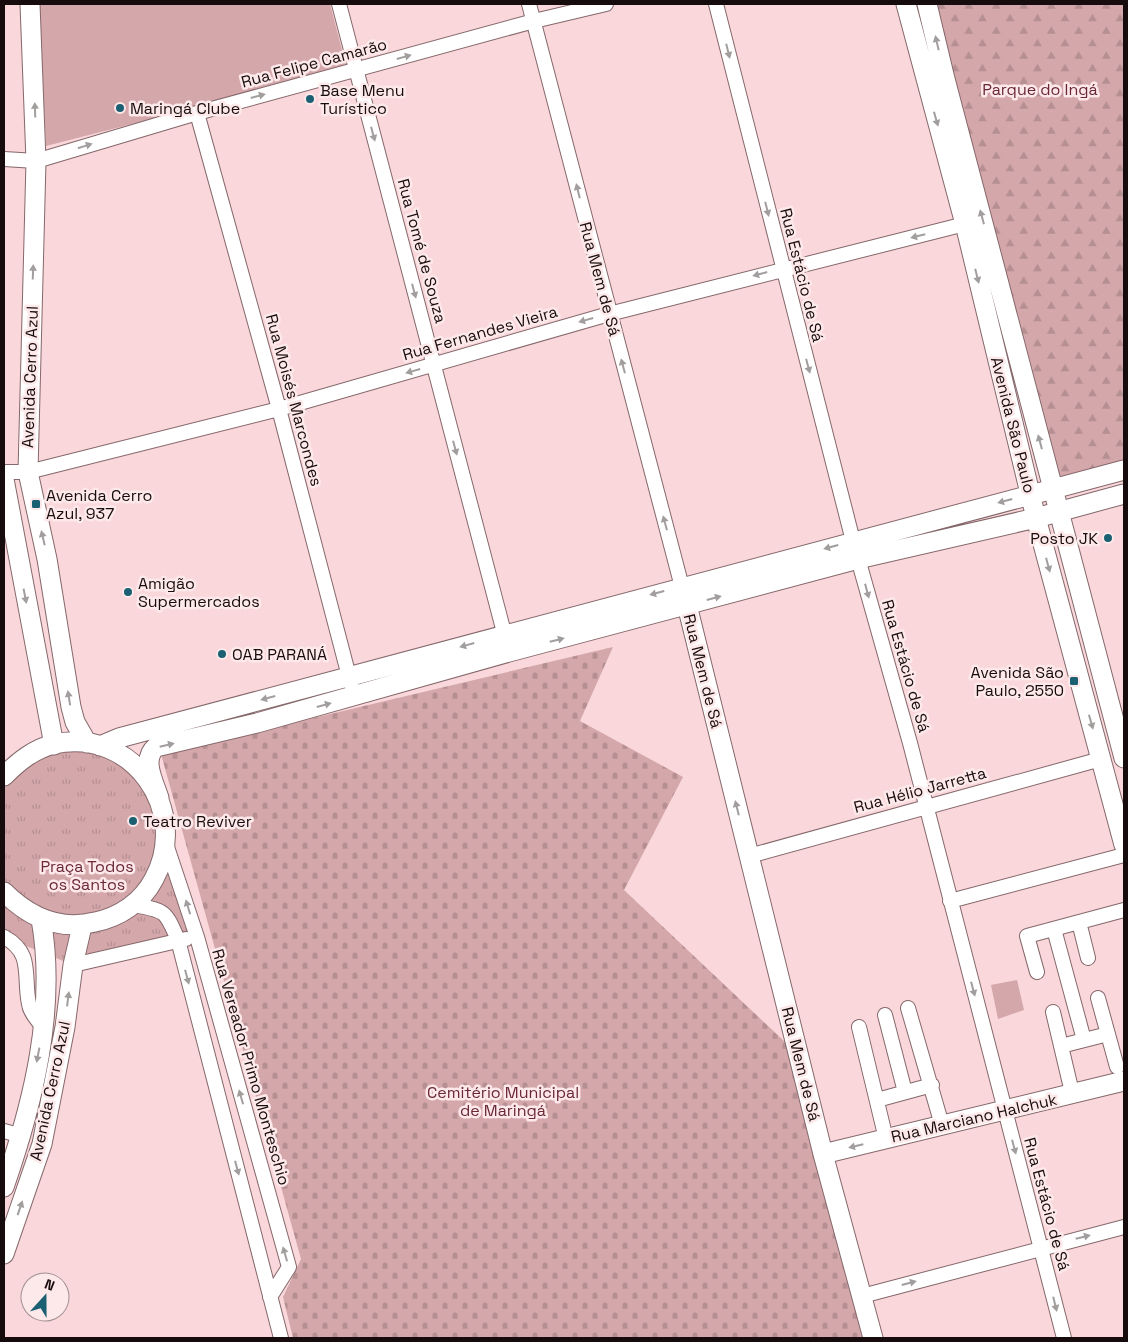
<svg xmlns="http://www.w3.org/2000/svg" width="1128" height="1342" font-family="'Space Grotesk',sans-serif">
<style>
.grass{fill:#d4a7ab}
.forest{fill:url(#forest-firs)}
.cemetery{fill:url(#cemetery-stones)}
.park{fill:url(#park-tufts)}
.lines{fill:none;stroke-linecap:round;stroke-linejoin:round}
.street-casing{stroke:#85686b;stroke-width:16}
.secondary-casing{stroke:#85686b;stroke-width:21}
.street{stroke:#fff;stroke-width:14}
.secondary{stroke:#fff;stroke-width:19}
.oneway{fill:#a29e9e}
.poi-dot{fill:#1b5f72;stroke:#fde8ea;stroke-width:2}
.labels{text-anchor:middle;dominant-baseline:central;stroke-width:5;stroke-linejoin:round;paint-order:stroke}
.street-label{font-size:16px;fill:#170c0d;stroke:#fde8ea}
.park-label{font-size:16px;fill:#692834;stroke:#fde8ea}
.poi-label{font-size:16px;fill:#170c0d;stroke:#fde8ea;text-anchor:start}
</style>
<defs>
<pattern id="forest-firs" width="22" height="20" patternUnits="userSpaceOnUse" patternTransform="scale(1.25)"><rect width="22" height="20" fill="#d4a7ab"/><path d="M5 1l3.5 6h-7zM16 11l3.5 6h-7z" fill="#b58f92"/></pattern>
<pattern id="cemetery-stones" width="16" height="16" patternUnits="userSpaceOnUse" patternTransform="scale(1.25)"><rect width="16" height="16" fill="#d4a7ab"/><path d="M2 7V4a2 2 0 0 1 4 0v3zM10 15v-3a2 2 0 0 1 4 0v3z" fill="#b58f92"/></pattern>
<pattern id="park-tufts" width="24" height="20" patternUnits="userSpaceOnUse" patternTransform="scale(1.25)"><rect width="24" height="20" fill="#d4a7ab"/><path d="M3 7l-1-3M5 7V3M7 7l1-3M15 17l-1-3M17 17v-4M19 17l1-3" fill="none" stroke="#b58f92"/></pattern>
</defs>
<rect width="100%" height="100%" fill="#f9d7da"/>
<path class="grass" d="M39 4H330L347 69 46 146Z
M1017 980 1024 1010 998 1019 991 985Z"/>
<path class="forest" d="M931 4H1124V467L1055 485Z"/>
<path class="cemetery" d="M613 647 580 721 683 777 624 890 785 1042 864 1338H293L283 1297 301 1259 161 754Z"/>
<path class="park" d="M87 743 145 775 197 937 73 965 4 937V776L19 760Z"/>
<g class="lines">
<g class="street-casing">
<path id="street" d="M339 4 507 644
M529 4 682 587
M716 4 853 541 910 743 1064 1338
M197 113 279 409 351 684
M4 159 36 161 197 113 534 21 606 4
M4 472H28L279 409 609 314 965 224
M166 844 197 937 289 1267 270 1297
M749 856 1101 759
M950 901 1124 855
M134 905C166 911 165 910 178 940L281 1338
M1079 922 1088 958
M1054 929 1084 1040
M4 937C34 953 23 976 29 1004 30 1013 38 1020 43 1028
M73 965 186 939
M1037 972 1027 936 1124 910
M1098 998 1117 1067
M908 1008 942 1125
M1053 1012 1070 1084
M885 1015 905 1092
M859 1027 886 1139
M1061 1046 1108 1034
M877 1100 932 1085
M4 1131 22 1136
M862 1296 1124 1227"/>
</g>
<g class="secondary-casing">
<path id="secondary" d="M30 4 36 161 28 472 47 559 71 707 75 722 87 743
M906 4 965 224 1036 518 1124 845
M927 4 945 79 1124 758
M4 479 54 745
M684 593 823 1154 873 1338
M100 746 119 738 1124 470
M4 776C19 761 34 749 54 744 133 727 191 811 154 879 142 902 120 917 95 922 59 931 29 917 4 892
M159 798C154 782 141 759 156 747L257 723 509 652 858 559 1036 518 1124 494
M823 1154 1124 1081
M4 1187C33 1104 57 1008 41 919
M4 1254 42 1144 65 1027 73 965 82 926"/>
</g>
<use href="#street" class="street"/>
<use href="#secondary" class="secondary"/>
</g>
<defs><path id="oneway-solid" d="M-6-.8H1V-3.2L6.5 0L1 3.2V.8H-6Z" transform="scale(1.25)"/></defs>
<g class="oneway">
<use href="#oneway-solid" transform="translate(937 43) rotate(-103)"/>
<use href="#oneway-solid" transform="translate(728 51) rotate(76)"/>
<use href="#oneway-solid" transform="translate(404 57) rotate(-16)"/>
<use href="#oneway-solid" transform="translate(258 96) rotate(-15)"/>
<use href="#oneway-solid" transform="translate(35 110) rotate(-92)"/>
<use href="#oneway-solid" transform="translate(936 119) rotate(74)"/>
<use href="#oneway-solid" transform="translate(373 134) rotate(75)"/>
<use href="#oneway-solid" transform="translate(85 146) rotate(-17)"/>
<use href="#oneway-solid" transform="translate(578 191) rotate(-104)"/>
<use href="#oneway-solid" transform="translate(767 209) rotate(76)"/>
<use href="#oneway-solid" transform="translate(982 217) rotate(-105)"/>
<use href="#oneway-solid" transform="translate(918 236) rotate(166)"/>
<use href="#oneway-solid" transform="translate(33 272) rotate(-88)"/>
<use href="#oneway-solid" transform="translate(760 274) rotate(165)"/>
<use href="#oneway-solid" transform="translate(977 276) rotate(76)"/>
<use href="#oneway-solid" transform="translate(414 291) rotate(75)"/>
<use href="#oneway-solid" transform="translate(586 320) rotate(164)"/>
<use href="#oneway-solid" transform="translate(623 366) rotate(-105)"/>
<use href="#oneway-solid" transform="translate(808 366) rotate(75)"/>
<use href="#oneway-solid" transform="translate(413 371) rotate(164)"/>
<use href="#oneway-solid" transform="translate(1040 442) rotate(-105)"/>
<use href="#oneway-solid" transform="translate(455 448) rotate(75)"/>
<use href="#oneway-solid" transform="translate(1005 501) rotate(165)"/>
<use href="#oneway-solid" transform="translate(665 523) rotate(-105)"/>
<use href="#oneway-solid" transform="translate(43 538) rotate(-103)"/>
<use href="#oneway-solid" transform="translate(831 547) rotate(165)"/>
<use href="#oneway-solid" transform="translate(1048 565) rotate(75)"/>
<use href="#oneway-solid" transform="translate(867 591) rotate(75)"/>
<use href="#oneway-solid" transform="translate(657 593) rotate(165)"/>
<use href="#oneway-solid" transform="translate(25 596) rotate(79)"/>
<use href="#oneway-solid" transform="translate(714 598) rotate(-15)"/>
<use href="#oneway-solid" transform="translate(557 640) rotate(-14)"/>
<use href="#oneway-solid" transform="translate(467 645) rotate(164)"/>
<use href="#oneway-solid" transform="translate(69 698) rotate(-99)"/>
<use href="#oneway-solid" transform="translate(268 698) rotate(165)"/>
<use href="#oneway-solid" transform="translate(324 705) rotate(-15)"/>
<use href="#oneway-solid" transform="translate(1091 722) rotate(74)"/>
<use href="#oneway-solid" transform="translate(167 745) rotate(-13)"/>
<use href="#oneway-solid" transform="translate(737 808) rotate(-104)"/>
<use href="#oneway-solid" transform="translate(188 907) rotate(-107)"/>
<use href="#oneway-solid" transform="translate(187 977) rotate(75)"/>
<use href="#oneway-solid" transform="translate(973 989) rotate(75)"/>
<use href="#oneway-solid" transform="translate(68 999) rotate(-83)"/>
<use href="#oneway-solid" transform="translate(38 1055) rotate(101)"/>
<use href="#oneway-solid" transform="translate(241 1097) rotate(-106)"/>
<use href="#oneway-solid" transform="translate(856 1146) rotate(167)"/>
<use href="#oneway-solid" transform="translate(1014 1147) rotate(75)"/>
<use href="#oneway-solid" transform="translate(237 1168) rotate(75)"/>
<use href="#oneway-solid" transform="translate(20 1208) rotate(-71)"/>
<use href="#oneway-solid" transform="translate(1083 1237) rotate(-14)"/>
<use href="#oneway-solid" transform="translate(285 1254) rotate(-106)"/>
<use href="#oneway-solid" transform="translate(909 1283) rotate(-15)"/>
<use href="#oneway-solid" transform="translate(1055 1304) rotate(76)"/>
</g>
<g class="poi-dot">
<circle cx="310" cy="99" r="5"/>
<circle cx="120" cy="108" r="5"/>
<rect x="31" y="499" width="10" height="10" rx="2.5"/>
<circle cx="1108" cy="538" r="5"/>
<circle cx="128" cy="592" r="5"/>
<circle cx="222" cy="654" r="5"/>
<rect x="1069" y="676" width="10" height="10" rx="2.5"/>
<circle cx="133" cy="821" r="5"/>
</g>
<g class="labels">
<g class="street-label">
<text transform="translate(314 63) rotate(-15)">Rua Felipe Camarão</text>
<text transform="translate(422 251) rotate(75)">Rua Tomé de Souza</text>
<text transform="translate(802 275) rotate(76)">Rua Estácio de Sá</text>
<text transform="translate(600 279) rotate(75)">Rua Mem de Sá</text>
<text transform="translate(480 333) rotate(-16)">Rua Fernandes Vieira</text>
<text transform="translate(30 377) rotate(-88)">Avenida Cerro Azul</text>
<text transform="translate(294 400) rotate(75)">Rua Moisés Marcondes</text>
<text transform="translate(1013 425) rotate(76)">Avenida São Paulo</text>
<text transform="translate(906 666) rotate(74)">Rua Estácio de Sá</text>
<text transform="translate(703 671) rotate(76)">Rua Mem de Sá</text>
<text transform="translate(920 790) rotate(-15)">Rua Hélio Jarretta</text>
<text transform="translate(801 1064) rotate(76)">Rua Mem de Sá</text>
<text transform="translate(251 1067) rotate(74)">Rua Vereador Primo Monteschio</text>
<text transform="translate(50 1091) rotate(-78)">Avenida Cerro Azul</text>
<text transform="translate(974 1118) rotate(-13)">Rua Marciano Halchuk</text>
<text transform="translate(1047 1204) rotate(75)">Rua Estácio de Sá</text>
</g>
<g class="park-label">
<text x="1040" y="89">Parque do Ingá</text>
<text x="87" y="866">Praça Todos<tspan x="87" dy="18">os Santos</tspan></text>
<text x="503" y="1092">Cemitério Municipal<tspan x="503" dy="18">de Maringá</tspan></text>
</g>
<g class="poi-label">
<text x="320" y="90">Base Menu<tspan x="320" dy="18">Turístico</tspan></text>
<text x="130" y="108">Maringá Clube</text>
<text x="46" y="495">Avenida Cerro<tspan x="46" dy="18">Azul, 937</tspan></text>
<text x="1098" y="538" text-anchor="end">Posto JK</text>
<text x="138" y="583">Amigão<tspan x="138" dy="18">Supermercados</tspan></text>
<text x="232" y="654">OAB PARANÁ</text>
<text x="1064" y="672" text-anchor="end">Avenida São<tspan x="1064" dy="18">Paulo, 2550</tspan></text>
<text x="143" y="821">Teatro Reviver</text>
</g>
</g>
<rect width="1128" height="1342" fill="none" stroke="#170c0d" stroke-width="10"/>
<g transform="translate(45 1297) rotate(21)"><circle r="24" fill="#fde8ea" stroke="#a19092"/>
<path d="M0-4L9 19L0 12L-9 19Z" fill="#1b5f72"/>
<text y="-8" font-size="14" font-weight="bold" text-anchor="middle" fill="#170c0d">N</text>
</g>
</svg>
